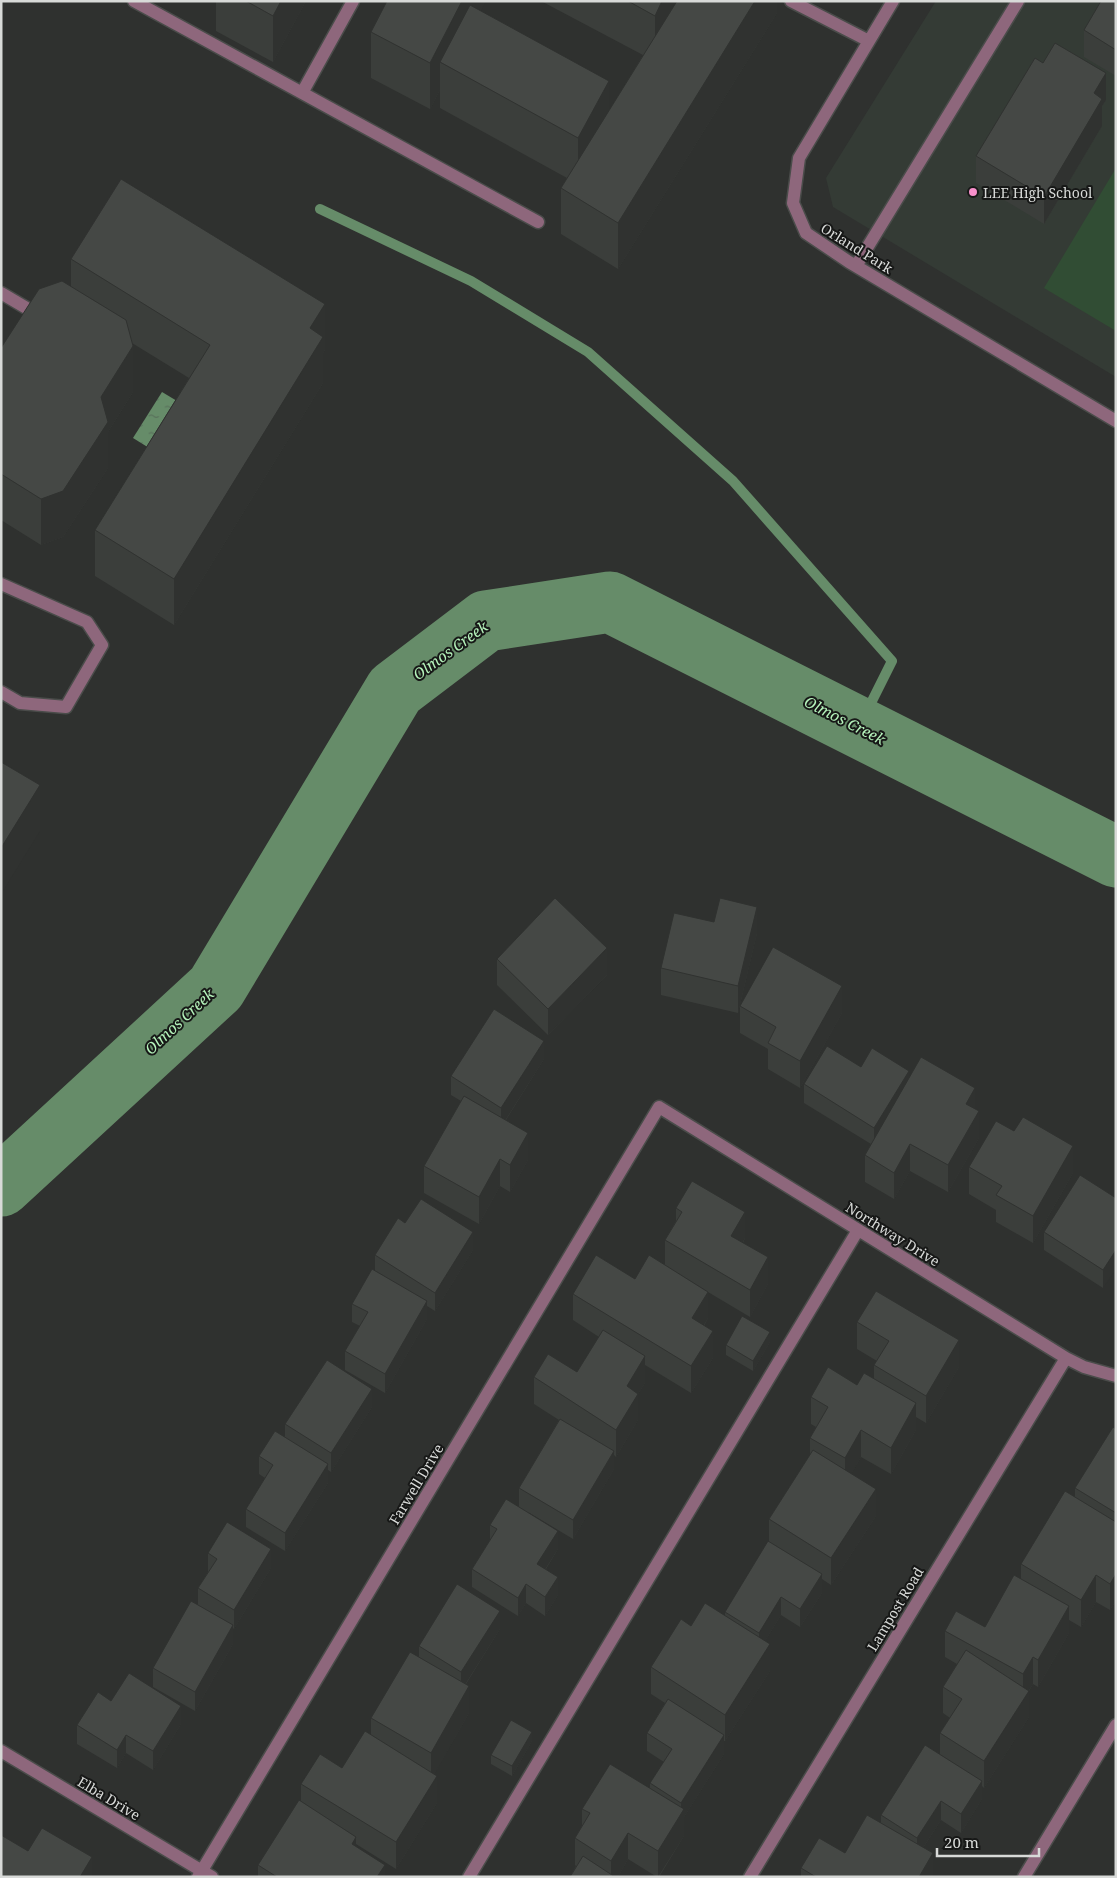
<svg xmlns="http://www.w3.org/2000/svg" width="1117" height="1878" font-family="'Noto Serif',serif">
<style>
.built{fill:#343b35}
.green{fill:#314d34}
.water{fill:url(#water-ripples)}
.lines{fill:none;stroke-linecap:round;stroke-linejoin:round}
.stream{stroke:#668c69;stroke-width:10}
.river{stroke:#668c69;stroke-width:61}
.minor-casing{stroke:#4a4c4a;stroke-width:15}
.minor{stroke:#8e677c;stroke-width:12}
.wall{fill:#3b3e3b}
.shaded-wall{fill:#303230}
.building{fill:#454845;stroke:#303230}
.poi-dot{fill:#f890cb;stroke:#171817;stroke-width:2}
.labels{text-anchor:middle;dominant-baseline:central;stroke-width:4;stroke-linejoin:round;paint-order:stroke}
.poi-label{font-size:14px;fill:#d8dad8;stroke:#171817;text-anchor:start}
.street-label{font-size:14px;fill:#d8dad8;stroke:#171817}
.water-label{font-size:15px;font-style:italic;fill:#b5f3bb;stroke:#171817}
</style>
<defs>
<pattern id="water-ripples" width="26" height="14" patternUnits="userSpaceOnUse" patternTransform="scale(1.25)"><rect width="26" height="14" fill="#668c69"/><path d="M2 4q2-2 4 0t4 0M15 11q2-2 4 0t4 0" fill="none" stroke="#59725b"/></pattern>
</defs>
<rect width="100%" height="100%" fill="#2f312f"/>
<path class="built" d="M936 1H1116V377L833 207 826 178Z"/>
<path class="green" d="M1116 168V331L1044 288Z"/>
<path class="water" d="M162 392 182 404 154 451 133 438Z"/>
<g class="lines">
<path class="stream" d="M320 209 471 281 588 352 733 481 892 661 859 727"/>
<path class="river" d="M1 1186 216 988 395 690 486 621 610 602 1116 857"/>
<g class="minor-casing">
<path id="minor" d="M134 1 538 222
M791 1 869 41
M893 1 799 158 793 203 806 233 849 262 1116 421
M302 93 353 1
M856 266 1018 1
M1 293 40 316
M1 584 87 622 102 645 66 707 20 703 1 692
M1 1751 212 1877
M198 1877 659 1107 1066 1358 1084 1367 1116 1376
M469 1877 858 1230
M750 1877 1066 1358
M1024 1877 1116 1725"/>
</g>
<use href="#minor" class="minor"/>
</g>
<path class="wall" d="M216 1H306L273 62 216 31Z
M541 1H777V13L618 269 561 234V188L567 178 440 108V90L430 109 371 78V32L481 11 609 111 643 55Z
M1116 1V76L1084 57V30Z
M1106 100 1102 106V126L1044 224 976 183V156Z
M71 259 325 350 323 353V383L174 625 95 576V530L189 378 132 343 133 392 108 432V468L63 537 41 545 1 520V348L71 287Z
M757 933 738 1013 661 995V968Z
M497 959 607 975 548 1035 497 985Z
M740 1006 842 1013 800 1088 768 1069V1049L740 1033Z
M544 1059 506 1120 528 1160 510 1192 500 1186 479 1224 424 1193V1166L461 1101 451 1095V1076Z
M861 1067 909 1078 975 1109 979 1138 948 1192 910 1171 894 1199 865 1182V1155L871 1144 804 1103V1084Z
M969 1167 1073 1173 1033 1243 996 1222V1210L969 1194Z
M1116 1198 1103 1288 1044 1250V1232Z
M676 1208 745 1238 743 1243 768 1284 750 1317 708 1292V1318L704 1326 713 1358 691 1393 645 1365V1383L638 1394V1420L616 1457 614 1455V1469L573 1539 528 1512 558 1549 546 1569 558 1595 545 1616 526 1603 518 1616 472 1587V1569L490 1540V1525L519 1507V1488L559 1420 534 1404V1377L577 1372 599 1337 573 1320V1294L635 1279 665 1265V1240L676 1221Z
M405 1223 473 1250 435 1311 427 1306V1319L385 1393 345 1370V1351L360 1326 352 1322V1304L375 1271V1255Z
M857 1322 959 1367 926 1423 916 1417V1430L891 1474 861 1457 851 1474 876 1516 831 1585 822 1579V1593L800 1627 781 1615 765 1641 770 1671 725 1741H724V1754L684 1817V1836L659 1877H657L628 1859 618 1877H570L576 1866 575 1865V1838L582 1826V1809L650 1788V1783L664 1762 647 1751V1733L665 1703 651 1694V1667L691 1626 725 1616V1612L769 1541V1519L810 1455V1438L816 1427 811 1424V1397L857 1385 874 1379V1365L877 1361 857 1349Z
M770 1342 753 1371 726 1355V1345Z
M372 1407 331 1472 328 1470V1483L285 1551 246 1527V1509L265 1478 259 1474V1456L285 1438V1424Z
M1116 1429V1601L1110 1610 1096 1602 1081 1627 1069 1620V1633L1038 1687 1033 1684 1029 1691V1717L984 1788 982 1786V1799L961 1833 941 1820 923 1848 933 1877H801V1868L845 1853 881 1823V1815L940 1754V1733L950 1718 943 1713V1687L957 1664 945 1657V1631L985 1627 1021 1579V1564L1075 1498V1488Z
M208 1553 271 1568 234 1629 233 1628V1644L195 1711 153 1687V1668L198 1605V1588L208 1572Z
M500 1629 466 1684 469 1713 434 1774 437 1803 396 1869 356 1844V1847L385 1877H258V1865L301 1802V1784L342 1768 371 1734V1718L419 1657V1646Z
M111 1701 181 1724 153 1770 126 1753 117 1768 77 1744V1725Z
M532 1741 512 1776 491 1764V1755Z"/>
<path class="shaded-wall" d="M281 1H306L273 62V16Z
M462 1H486L451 68 440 62V90L430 109V63Z
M662 1H685L655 61V16Z
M755 1H777V13L618 269V223Z
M1106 73V100L1102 106V126L1044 224V197L1094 93Z
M609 81V127L578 184V138Z
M325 304V350L323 353V383L174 625V579L310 328Z
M133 346V392L108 432V468L63 537 41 545V499L101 397Z
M40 785V831L1 894V848Z
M757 907V933L738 1013V986Z
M607 948V975L548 1035V1009Z
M842 986V1013L800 1088V1061Z
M544 1041V1059L501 1127V1108Z
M909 1071V1090L874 1146V1128Z
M975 1088V1114L966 1104Z
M979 1111V1138L948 1192V1165Z
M528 1133V1160L510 1192V1165Z
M910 1144V1171L894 1199V1173Z
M1073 1146V1173L1033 1243V1216Z
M500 1159V1186L479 1224V1197Z
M745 1212V1238L731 1263V1236Z
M473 1232V1250L435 1311V1293Z
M1116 1250V1269L1103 1288V1270Z
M768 1257V1284L750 1317V1290Z
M708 1292V1318L692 1345V1318Z
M427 1301V1319L385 1393V1374Z
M713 1331V1358L691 1393V1366Z
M770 1332V1342L753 1371V1361Z
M959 1340V1367L926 1423V1396Z
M645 1356V1383L638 1394V1420L616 1457V1430L627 1386Z
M372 1389V1407L331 1472V1453Z
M916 1403V1430L891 1474V1448Z
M861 1430V1457L845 1485V1458Z
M614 1451V1469L573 1539V1520Z
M328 1464V1483L285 1551V1533Z
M876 1489V1516L831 1585V1558Z
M558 1531V1549L537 1582V1564Z
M271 1549V1568L234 1629V1610Z
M822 1574V1593L800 1627V1609Z
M1116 1574V1601L1110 1610V1584Z
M1096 1575V1602L1081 1627V1600Z
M558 1577V1595L545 1616V1597Z
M526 1584V1603L518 1616V1598Z
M781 1597V1615L759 1651V1633Z
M1069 1606V1633L1038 1687V1660Z
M500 1611V1629L461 1691V1672Z
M233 1625V1644L195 1711V1692Z
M770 1644V1671L725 1741V1715Z
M1033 1657V1684L1028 1692 1029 1691V1717L984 1788V1761L1023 1700V1674Z
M469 1686V1713L431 1780V1753Z
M181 1706V1724L153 1770V1751Z
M532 1732V1741L512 1776V1766Z
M126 1735V1753L117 1768V1750Z
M724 1735V1754L684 1817V1836L658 1877V1851L681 1814V1803Z
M437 1776V1803L396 1869V1842Z
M982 1781V1799L961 1833V1814Z
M941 1801V1820L917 1857V1838Z
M628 1833V1859L618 1877H611V1861Z
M356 1837V1864L352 1844Z
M933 1853V1877H919Z
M92 1857V1877H80Z
M385 1865V1877H377Z"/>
<path class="building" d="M246 1H281L273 16Z
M387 1H462L430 63 371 32Z
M628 1H662L655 16Z
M677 1H755L618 223 561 188Z
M1101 1H1116V50L1084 30Z
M470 5 609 81 578 138 440 62Z
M1055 43 1106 73 1094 93 1102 99 1044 197 976 156 1035 58 1043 63Z
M121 179 325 304 310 328 323 337 174 579 95 530 210 345 71 259Z
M62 281 126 320 133 346 101 397 108 422 63 491 41 499 1 474V348L39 289Z
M1 762 40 785 1 848Z
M555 898 607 948 548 1009 497 959Z
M720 898 757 907 738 986 661 968 674 913 714 922Z
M773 947 842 986 800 1061 768 1043 776 1027 740 1006Z
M494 1009 544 1041 501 1108 451 1076Z
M827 1046 861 1067 872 1048 909 1071 874 1128 804 1084Z
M921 1057 975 1088 966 1104 979 1111 948 1165 910 1144 894 1173 865 1155Z
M464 1096 528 1133 510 1165 500 1159 479 1197 424 1166Z
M1023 1117 1073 1146 1033 1216 996 1195 1002 1186 969 1167 996 1121 1014 1131Z
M1080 1175 1116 1198V1250L1103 1270 1044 1232Z
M692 1181 745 1212 731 1236 768 1257 750 1290 665 1240 682 1212 676 1208Z
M421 1199 473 1232 435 1293 375 1255 398 1218 405 1223Z
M596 1255 635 1279 649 1255 708 1292 692 1318 713 1331 691 1366 573 1294Z
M372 1269 427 1301 385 1374 345 1351 368 1312 352 1304Z
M876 1291 959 1340 926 1396 874 1365 889 1341 857 1322Z
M742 1316 770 1332 753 1361 726 1345Z
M603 1330 645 1356 627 1386 638 1394 616 1430 534 1377 548 1354 577 1372Z
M327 1360 372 1389 331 1453 285 1424Z
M828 1367 857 1385 864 1373 916 1403 891 1448 861 1430 845 1458 810 1438 828 1407 811 1397Z
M560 1419 614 1451 573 1520 519 1488Z
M1113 1427 1116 1429V1513L1075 1488Z
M275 1431 328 1464 285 1533 246 1509 273 1465 259 1456Z
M813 1450 876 1489 831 1558 769 1519Z
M1065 1491 1116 1522V1574L1110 1584 1096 1575 1081 1600 1021 1564Z
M506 1499 558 1531 537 1564 558 1577 545 1597 526 1584 518 1598 472 1569 497 1529 490 1525Z
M227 1522 271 1549 234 1610 198 1588 217 1559 208 1553Z
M768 1541 822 1574 800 1609 781 1597 759 1633 725 1612Z
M1014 1575 1069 1606 1038 1660 1033 1657 1023 1674 945 1631 956 1611 985 1627Z
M457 1584 500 1611 461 1672 419 1646Z
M191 1601 233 1625 195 1692 153 1668Z
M705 1603 770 1644 725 1715 651 1667 681 1619 691 1626Z
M966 1650 1029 1691 984 1761 940 1733 962 1699 943 1687Z
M410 1652 469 1686 431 1753 371 1718Z
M129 1673 181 1706 153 1751 126 1735 117 1750 77 1725 98 1692 111 1701Z
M668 1699 724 1735 681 1803 650 1783 672 1749 647 1733Z
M511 1720 532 1732 512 1766 491 1755Z
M365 1731 437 1776 396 1842 301 1784 320 1754 342 1768Z
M925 1745 982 1781 961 1814 941 1801 917 1838 881 1815Z
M610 1764 684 1809 658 1851 628 1833 611 1861 575 1838 590 1813 582 1809Z
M299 1800 356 1837 352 1844 385 1865 377 1877H277L258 1865Z
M867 1815 933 1853 919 1877H816L801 1868 819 1838 845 1853Z
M42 1828 92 1857 80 1877H1V1835L28 1851Z
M583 1856 615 1877H570Z"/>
<circle class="poi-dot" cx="973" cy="192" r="5"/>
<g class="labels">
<g class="poi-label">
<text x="983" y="192">LEE High School</text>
</g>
<g class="street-label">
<text transform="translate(857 248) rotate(32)">Orland Park</text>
<text transform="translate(893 1234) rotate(32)">Northway Drive</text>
<text transform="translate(416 1484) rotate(-59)">Farwell Drive</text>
<text transform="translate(895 1609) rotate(-59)">Lampost Road</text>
<text transform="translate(109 1798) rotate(31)">Elba Drive</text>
</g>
<g class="water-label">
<text transform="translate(450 650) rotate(-36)">Olmos Creek</text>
<text transform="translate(845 720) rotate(27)">Olmos Creek</text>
<text transform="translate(179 1021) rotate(-43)">Olmos Creek</text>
</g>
</g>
<rect width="1117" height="1878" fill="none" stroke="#d8dad8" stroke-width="5"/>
<path d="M937 1848v8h102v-8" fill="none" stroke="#d8dad8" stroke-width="2.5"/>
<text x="944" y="1848" font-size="15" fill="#d8dad8" stroke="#171817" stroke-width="4" paint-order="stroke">20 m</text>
</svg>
